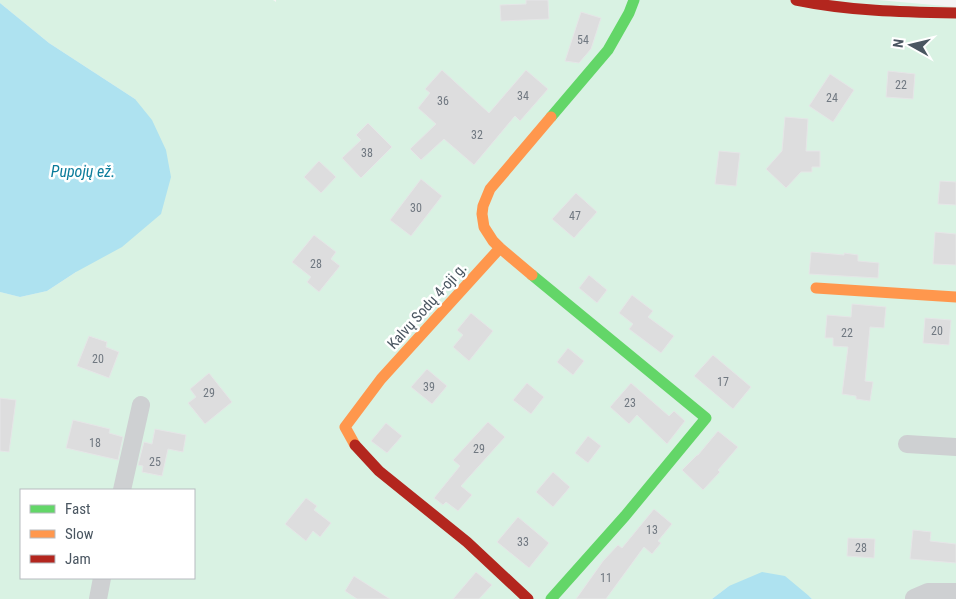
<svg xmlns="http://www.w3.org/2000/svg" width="956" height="599" font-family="'Roboto Condensed',sans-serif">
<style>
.green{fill:#d9f2e3;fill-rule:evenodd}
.water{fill:#aee2f0}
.building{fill:#ddddde;stroke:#e5e6e7}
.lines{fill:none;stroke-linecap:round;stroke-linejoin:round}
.street{stroke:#ced0d2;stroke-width:18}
.fast{stroke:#63d668;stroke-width:11}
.slow{stroke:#ff974d;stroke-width:11}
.jam{stroke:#b3261e;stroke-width:11}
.labels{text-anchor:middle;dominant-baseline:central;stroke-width:5;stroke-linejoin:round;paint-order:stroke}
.number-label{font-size:12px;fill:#707881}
.street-label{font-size:15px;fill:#4a5661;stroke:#fff}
.water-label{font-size:16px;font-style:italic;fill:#0c7c9b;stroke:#fff}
</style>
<rect width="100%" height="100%" fill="#f4f4f4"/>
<path class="green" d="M0 0H273L276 2V0H878L956 7V599H812L809 596 729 586 712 599H0V292L20 297 47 291 76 272 135 99 49 43 0 3ZM21 490H194V578H21Z"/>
<path class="water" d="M0 3 49 43 135 99 152 120 166 150 171 177 161 214 122 247 76 272 47 291 20 297 0 292Z
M762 572 785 576 809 596 812 599H712L729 586Z"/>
<path class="building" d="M526 0H548L549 19 501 21 500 5 526 4Z
M581 12 601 18 591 49 579 63 565 61Z
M442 70 489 113 526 70 548 89 520 121 515 116 474 165 444 139 421 160 410 149 436 124 418 108 430 93 425 89Z
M888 71 915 74 913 99 886 97Z
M830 74 854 90 833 122 809 106Z
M785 117 808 119 806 151H820V167H812V172H801L786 188 766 169 782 151Z
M368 123 392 147 361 178 342 158 361 140 356 135Z
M719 151 740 153 736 186 715 184Z
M319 161 336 177 321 193 304 177Z
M421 179 442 196 411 236 390 220Z
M940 181 956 182V205L938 204Z
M576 193 597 212 574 238 552 219Z
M935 232 956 234V265L933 264Z
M314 235 336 252 331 259 340 266 319 292 307 282 311 277 292 262Z
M811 252 844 255V253L858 255V261L879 263 878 278 809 274Z
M589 275 607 290 597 303 579 288Z
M632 295 653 311 648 317 674 336 661 353 629 329 633 324 619 313Z
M852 304 886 307 884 328 870 327 865 381 873 382 870 401 856 399V396L842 394 848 347 833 346V338H825L827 315 851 317Z
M471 313 493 331 469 361 453 347 463 335 457 330Z
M925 318 951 320 949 345 923 343Z
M89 336 107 342 106 347 119 352 109 378 77 366Z
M568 348 584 361 573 375 557 362Z
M713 355 751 387 733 409 694 376Z
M427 369 447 386 432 404 411 387Z
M209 373 232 402 205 424 188 403 196 397 190 389Z
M527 383 544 397 531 414 513 400Z
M631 383 669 416 674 411 685 421 667 444 637 415 629 424 610 407Z
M0 398 16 400 9 452 0 451Z
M73 420 110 429 109 433 123 437 118 460 66 448Z
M488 422 505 437 461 486 472 495 458 511 446 502 443 505 434 498 460 466 453 460Z
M386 423 402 436 387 453 371 441Z
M155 429 186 435 183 452 168 449 162 476 142 472 143 466 138 465 144 442 152 444Z
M718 431 738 447 718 470 720 472 703 490 682 470 697 455H698Z
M588 436 601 446 588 463 575 453Z
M553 472 570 487 553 507 536 492Z
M306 498 317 506 314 510 331 523 320 537 313 531 306 541 285 524Z
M654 509 672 524 658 541 661 543 652 554 644 547 606 599H576L603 561 618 545 622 548Z
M518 517 549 543 529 568 497 542Z
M913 530 931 532 930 541 956 544V563L910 559Z
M848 538 875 539 874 558 847 556Z
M476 572 492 585 479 599H453Z
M354 576 390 599H357L345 591Z"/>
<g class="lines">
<path class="street" d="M907 444 956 447
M122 490 141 405
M914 598 928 592H956
M98 599 102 578"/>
<path class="fast" d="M551 117 608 50 629 13 634 0
M532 275 706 418 625 516 551 599"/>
<path class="slow" d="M532 275 500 248 493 241 484 227 482 214 483 206 490 189 551 117
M816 288 956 297
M355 445 345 427 381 379 500 248"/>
<path class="jam" d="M796 0C849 11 902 12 956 13
M355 445 379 471 467 542 528 599"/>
</g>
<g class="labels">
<g class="number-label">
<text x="583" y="40">54</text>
<text x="901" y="85">22</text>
<text x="523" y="96">34</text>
<text x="832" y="98">24</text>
<text x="443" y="101">36</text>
<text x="477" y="135">32</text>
<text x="367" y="153">38</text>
<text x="416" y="208">30</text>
<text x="575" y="216">47</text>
<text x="316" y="264">28</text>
<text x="937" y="331">20</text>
<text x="847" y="333">22</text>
<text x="98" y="359">20</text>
<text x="723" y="382">17</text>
<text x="429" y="387">39</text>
<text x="209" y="393">29</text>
<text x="630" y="403">23</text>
<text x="95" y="443">18</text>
<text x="479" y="449">29</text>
<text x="155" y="462">25</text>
<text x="652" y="530">13</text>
<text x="523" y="542">33</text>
<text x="861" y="548">28</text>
<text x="606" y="578">11</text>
</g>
<g class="street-label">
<text transform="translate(427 306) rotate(-48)">Kalvų Sodų 4-oji g.</text>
</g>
<g class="water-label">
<text x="83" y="171">Pupojų ež.</text>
</g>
</g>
<rect x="20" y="489" width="175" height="90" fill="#ffffff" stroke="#b7bbc0"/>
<rect x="30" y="505" width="25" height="8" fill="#63d668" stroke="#b7bbc0"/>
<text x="65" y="514" font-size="15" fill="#4a5661">Fast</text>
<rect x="30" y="530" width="25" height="8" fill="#ff974d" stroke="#b7bbc0"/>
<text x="65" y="539" font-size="15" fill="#4a5661">Slow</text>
<rect x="30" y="555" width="25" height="8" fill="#b3261e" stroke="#b7bbc0"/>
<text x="65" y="564" font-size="15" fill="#4a5661">Jam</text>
<g transform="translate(911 45) rotate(278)" stroke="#ffffff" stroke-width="4" paint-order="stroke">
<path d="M0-4L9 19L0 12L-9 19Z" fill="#4a5661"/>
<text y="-8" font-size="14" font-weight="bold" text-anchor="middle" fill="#4a5661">N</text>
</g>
</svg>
